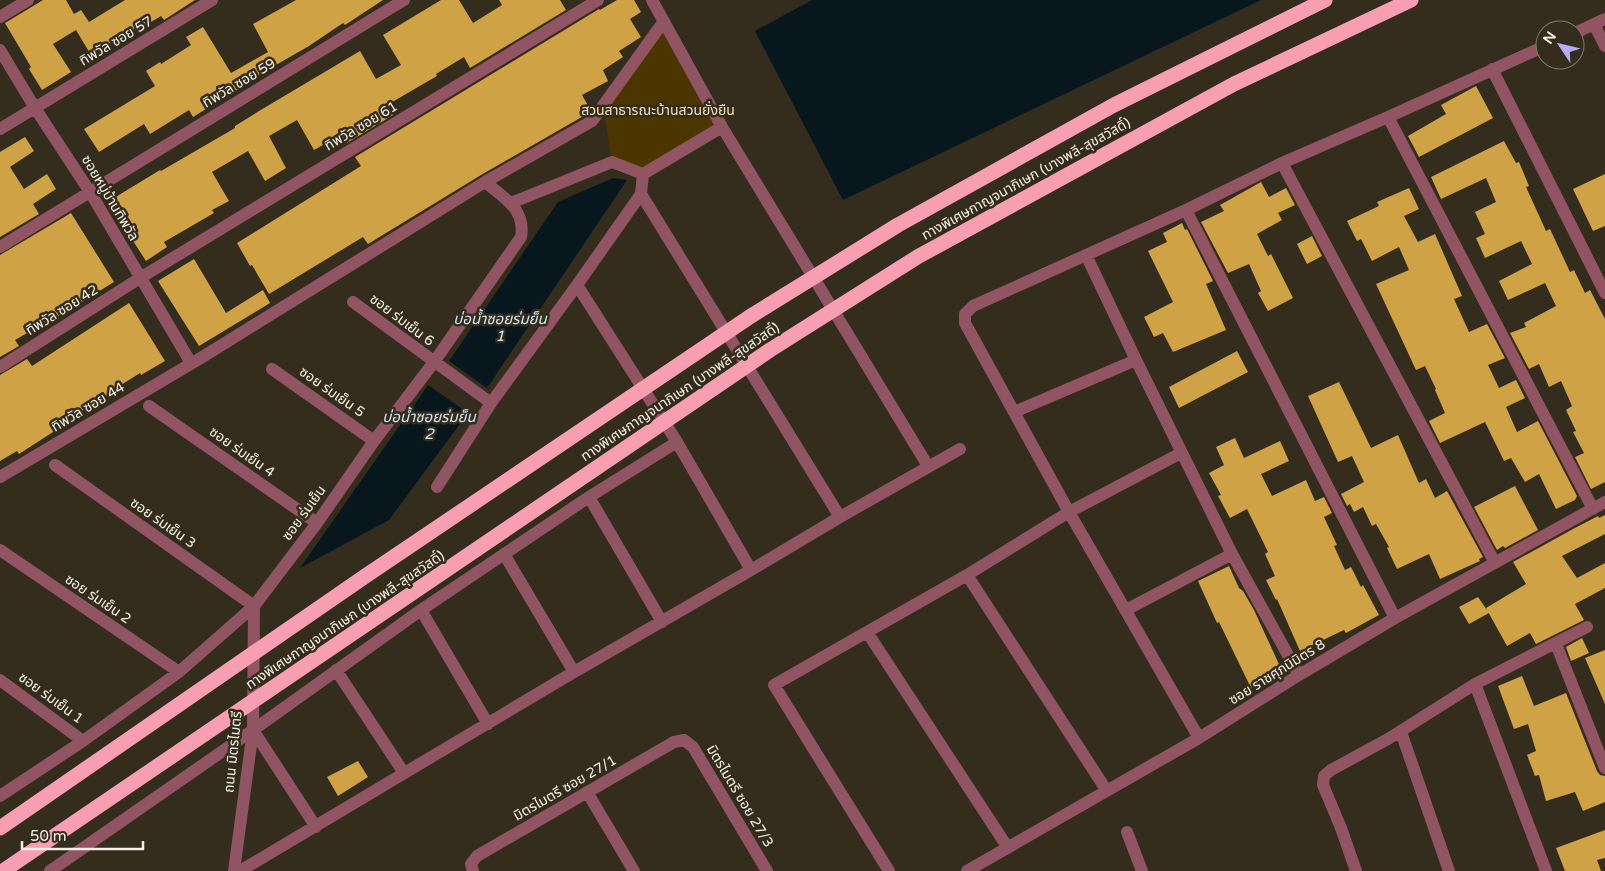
<svg xmlns="http://www.w3.org/2000/svg" width="1605" height="871" font-family="'Varela Round','Noto Sans Thai',sans-serif">
<style>
.green{fill:#4c3600}
.water{fill:#08171e}
.building{fill:#cfa245}
.lines{fill:none;stroke-linecap:round;stroke-linejoin:round}
.street{stroke:#915462;stroke-width:12}
.highway-bridge{stroke:#f89eb1;stroke-width:15}
.labels{text-anchor:middle;dominant-baseline:central;stroke-width:5;stroke-linejoin:round;paint-order:stroke}
.street-label{font-size:14px;fill:#f6f0e7;stroke:#342c1d}
.park-label{font-size:14px;fill:#f7e0b5;stroke:#342c1d}
.water-label{font-size:15px;font-style:italic;fill:#d1e9f5;stroke:#342c1d}
</style>
<rect width="100%" height="100%" fill="#342c1d"/>
<path class="green" d="M664 21 722 127 643 174 612 162 603 106Z"/>
<path class="water" d="M812 0H1261L843 200 755 31Z
M613 178 627 180 487 388 449 361 558 202Z
M428 385 468 413 389 520 300 568Z"/>
<path class="building" d="M43 0H66L74 14 81 10 89 22 125 0H195L164 20 161 16 138 30 136 28 91 55 76 30 53 44 71 72 42 90 29 69 31 67 5 23Z
M296 0H383L345 25 343 23 309 46 239 86 240 88 193 117 189 110 150 134 144 124 99 152 84 129 155 86 146 71 160 62 161 64 191 45 186 37 203 27 231 73 268 52 253 24Z
M441 0H459L473 23 502 5 499 0H560L566 10 470 68 464 57 436 74 437 76 387 105 393 115 347 143 341 135 314 150 297 120 269 136 286 168 265 181 248 151 212 172 229 201 212 210 214 213 164 242 167 247 146 261 126 230 129 228 114 198 160 170 161 171 235 128V126L259 111 360 51 376 79 401 65 383 35Z
M617 0H634L641 12 630 19 641 37 619 51 623 57 603 70 608 81 582 95 590 109 587 114 481 175 368 244 363 237 269 294 252 265 250 266 237 243 361 166 355 157 599 9 600 10Z
M1476 86 1493 118 1419 157 1408 136 1446 114 1441 105Z
M25 137 34 151 10 167 24 189 47 174 56 189 33 204 39 214 0 237V152Z
M1504 141 1516 163 1519 162 1529 186 1526 187 1546 231 1550 229 1570 272 1574 270 1585 293 1590 290 1605 319V482L1591 489 1575 457 1584 453 1573 432 1576 431 1566 410 1572 406 1561 381 1549 387 1539 364 1529 369 1510 333 1526 327 1524 323 1556 306 1545 283 1508 300 1499 281 1532 264 1521 241 1485 258 1476 238 1485 234 1475 212 1496 202 1486 178 1441 199 1431 177Z
M1605 174V226L1593 231 1573 189Z
M1261 182 1269 197 1286 188 1295 205 1278 213 1282 220 1257 234 1268 256 1271 254 1293 298 1268 311 1258 293 1261 291 1249 264 1228 273 1201 222 1224 211 1220 205Z
M1409 188 1419 209 1404 216 1418 242 1435 234 1462 296 1454 299 1469 332 1487 324 1505 358 1488 365 1499 388 1516 380 1525 398 1506 407 1517 432 1538 421 1577 496 1575 500 1556 509 1539 474 1525 482 1511 458 1504 461 1485 422 1440 443 1429 421 1445 413 1435 390 1436 389 1425 366 1416 370 1376 284 1409 270 1399 247 1372 261 1361 239 1357 241 1347 221 1379 206 1377 202Z
M71 213 114 282 44 325 43 324 15 340 19 346 0 357V255Z
M1182 223 1185 230 1187 229 1213 281 1206 284 1226 330 1173 352 1163 333 1154 337 1144 317 1173 302 1148 251 1167 242 1163 233Z
M1312 236 1322 256 1307 264 1297 244Z
M194 259 226 313 263 290 270 303 199 346 158 281Z
M129 303 165 361 141 375 140 373 113 390 114 391 66 421 67 423 19 454 17 451 0 461V375L27 359 32 366Z
M1237 351 1248 372 1179 408 1169 387Z
M1339 382 1371 448 1398 435 1419 483 1426 479 1435 498 1447 491 1483 557 1479 559 1480 561 1440 579 1429 554 1397 569 1387 548 1389 547 1376 524 1372 526 1363 507 1354 512 1350 504 1347 506 1341 494 1364 482 1352 456 1338 462 1308 396Z
M1235 438 1244 458 1280 441 1289 461 1261 474 1272 496 1306 480 1315 501 1324 497 1332 513 1324 517 1337 545 1334 546 1345 570 1351 567 1361 587 1363 585 1379 615 1346 633 1344 630 1300 651 1277 599 1276 600 1266 580 1275 576 1265 554 1268 552 1247 509 1230 518 1218 496 1221 495 1209 473 1224 465 1216 447Z
M1515 486 1538 530 1505 548 1503 546 1497 550 1474 507Z
M1605 515V534L1562 556 1577 578 1605 563V588L1575 604 1584 620 1536 644 1530 633 1507 646 1486 608 1526 584 1513 562 1573 529 1598 516 1599 518Z
M1229 566 1239 588 1243 591 1254 610 1283 673 1251 688 1219 622 1217 623 1198 581Z
M1478 597 1489 613 1469 624 1459 607Z
M1582 638 1589 653 1571 661 1566 647Z
M1605 650V704L1585 658Z
M1522 676 1534 706 1566 693 1597 771 1600 775 1605 776V802L1583 811 1575 792 1546 801 1539 775 1535 776 1527 755 1536 751 1528 724 1514 729 1498 686Z
M358 761 368 777 338 796 327 777Z
M1605 830V858L1597 860 1601 871H1565L1556 848Z"/>
<g class="lines">
<path class="street" d="M652 0 722 127 928 466
M0 17 28 0
M1594 24 1605 46
M1575 33 1605 19
M0 50 35 108 90 192 191 363
M1492 69 1605 293
M1388 117 1593 509
M0 129 212 0
M1282 163 1495 563
M641 194 840 517
M511 203 612 162 643 174 722 127
M1186 210 1395 618
M0 247 404 0
M1086 255 1136 360 1232 554 1299 675
M577 285 677 442 751 570
M353 302 491 403
M0 367 140 278 598 0
M272 369 374 441
M149 406 317 523
M1014 412 1136 360
M55 465 254 606
M0 477 204 356 485 182 592 121 664 21
M437 487 491 403 577 285 641 194 643 174
M589 497 677 442
M0 550 179 672
M504 554 574 672
M967 575 1107 791
M421 610 488 724
M1126 610 1232 554
M867 632 1008 848
M1556 644 1605 768
M336 670 404 773
M0 680 83 741
M1475 684 1546 871
M253 730 316 827
M1401 732 1449 871
M1199 738 1069 512 965 323V314L973 306 1186 210 1282 163 1388 117 1545 46
M587 792 634 871
M0 796 83 741 179 672 254 606 317 523 374 441 434 362 521 237C526 209 504 198 485 182
M1127 832 1142 871
M50 871 253 730 421 610 589 497 662 622
M234 871 253 730 254 606
M240 871 574 672 751 570 840 517 960 449
M473 871 471 864 477 856 674 742 684 740 693 747 767 871
M889 871 774 685 967 575 1069 512 1181 453
M967 871 1199 738 1299 675 1395 618 1605 502
M1356 871 1341 828 1323 785 1324 776 1331 770 1388 739 1475 684 1587 627"/>
<path class="highway-bridge" d="M0 828 364 577 751 316 898 225 1114 105 1325 0
M3 871 770 350 919 256 1234 84 1411 0"/>
</g>
<g class="labels">
<g class="street-label">
<text transform="translate(116 41) rotate(-31)">ทิพวัล ซอย 57</text>
<text transform="translate(239 83) rotate(-31)">ทิพวัล ซอย 59</text>
<text transform="translate(361 126) rotate(-31)">ทิพวัล ซอย 61</text>
<text transform="translate(1026 179) rotate(-29)">ทางพิเศษกาญจนาภิเษก (บางพลี-สุขสวัสดิ์)</text>
<text transform="translate(110 198) rotate(59)">ซอยหมู่บ้านทิพวัล</text>
<text transform="translate(62 310) rotate(-32)">ทิพวัล ซอย 42</text>
<text transform="translate(402 320) rotate(37)">ซอย ร่มเย็น 6</text>
<text transform="translate(332 392) rotate(35)">ซอย ร่มเย็น 5</text>
<text transform="translate(680 392) rotate(-34)">ทางพิเศษกาญจนาภิเษก (บางพลี-สุขสวัสดิ์)</text>
<text transform="translate(88 407) rotate(-31)">ทิพวัล ซอย 44</text>
<text transform="translate(242 452) rotate(35)">ซอย ร่มเย็น 4</text>
<text transform="translate(304 513) rotate(-54)">ซอย ร่มเย็น</text>
<text transform="translate(163 523) rotate(35)">ซอย ร่มเย็น 3</text>
<text transform="translate(98 599) rotate(34)">ซอย ร่มเย็น 2</text>
<text transform="translate(345 620) rotate(-34)">ทางพิเศษกาญจนาภิเษก (บางพลี-สุขสวัสดิ์)</text>
<text transform="translate(1277 672) rotate(-32)">ซอย ราชศุภนิมิตร 8</text>
<text transform="translate(51 698) rotate(36)">ซอย ร่มเย็น 1</text>
<text transform="translate(233 752) rotate(-84)">ถนน มิตรไมตรี</text>
<text transform="translate(565 788) rotate(-30)">มิตรไมตรี ซอย 27/1</text>
<text transform="translate(740 796) rotate(59)">มิตรไมตรี ซอย 27/3</text>
</g>
<g class="park-label">
<text x="658" y="110">สวนสาธารณะบ้านสวนยั่งยืน</text>
</g>
<g class="water-label">
<text x="500" y="319">บ่อน้ำซอยร่มย็น<tspan x="500" dy="17">1</tspan></text>
<text x="429" y="417">บ่อน้ำซอยร่มย็น<tspan x="429" dy="17">2</tspan></text>
</g>
</g>
<g transform="translate(1560 45) rotate(305)"><circle r="24" fill="#342c1d" stroke="#827a6e"/>
<path d="M0-4L9 19L0 12L-9 19Z" fill="#b6acf8"/>
<text y="-8" font-size="14" font-weight="bold" text-anchor="middle" fill="#f6f0e7">N</text>
</g>
<path d="M22 841v8h121v-8" fill="none" stroke="#f6f0e7" stroke-width="2.5"/>
<text x="30" y="841" font-size="15" fill="#f6f0e7" stroke="#342c1d" stroke-width="4" paint-order="stroke">50 m</text>
</svg>
